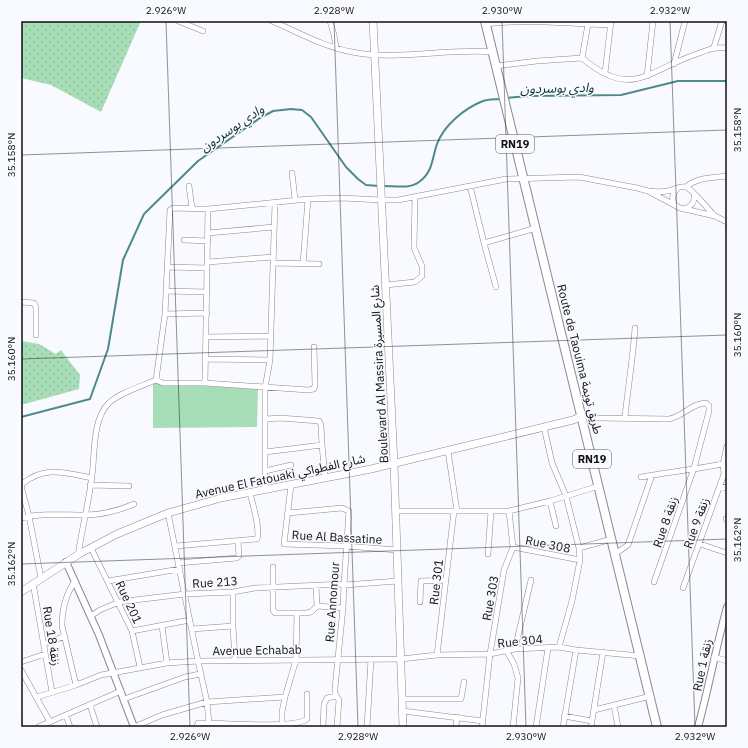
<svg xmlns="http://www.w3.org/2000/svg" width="748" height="748" font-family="'IBM Plex Sans','Noto Sans Arabic',sans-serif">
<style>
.grass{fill:url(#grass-dots)}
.park{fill:#a8deb7}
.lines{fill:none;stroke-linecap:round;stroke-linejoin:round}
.stream{stroke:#4f8a8b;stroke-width:2}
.minor-casing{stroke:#888a90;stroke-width:6}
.tertiary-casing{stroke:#888a90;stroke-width:8}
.secondary-casing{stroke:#888a90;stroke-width:8}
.primary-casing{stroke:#888a90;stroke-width:10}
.minor{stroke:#fff;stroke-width:5}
.tertiary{stroke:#fff;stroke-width:6}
.secondary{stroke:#fff;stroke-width:7}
.primary{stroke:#fff;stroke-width:8}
.ticks{fill:none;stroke:#101113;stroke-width:1;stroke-opacity:0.45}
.labels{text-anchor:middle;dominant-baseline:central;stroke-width:3;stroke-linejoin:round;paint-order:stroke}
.shield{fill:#f8faff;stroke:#56575a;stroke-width:1}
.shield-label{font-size:11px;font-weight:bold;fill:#101113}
.street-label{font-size:12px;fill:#101113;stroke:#f8faff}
.water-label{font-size:13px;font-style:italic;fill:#063131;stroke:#f8faff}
.neatline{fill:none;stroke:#101113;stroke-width:1.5}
.ticks-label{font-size:10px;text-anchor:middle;fill:#101113}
</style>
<defs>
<pattern id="grass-dots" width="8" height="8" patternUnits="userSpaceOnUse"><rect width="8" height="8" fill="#a8deb7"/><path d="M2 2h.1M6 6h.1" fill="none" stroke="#90bd9c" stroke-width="1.8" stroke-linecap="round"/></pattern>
</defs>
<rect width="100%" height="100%" fill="#f8faff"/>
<path class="grass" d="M21 21H137L140 23 101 112 51 85 21 78Z
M21 341 39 344 56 354 61 350 80 375 79 389 21 405Z"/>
<path class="park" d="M153 383 258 389 257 427 153 428Z"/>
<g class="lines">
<path class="stream" d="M506 98 529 96 621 95 678 81H727
M383 186C395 186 410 189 419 182 433 172 432 158 437 144 444 125 465 108 483 101 489 99 496 99 502 99
M21 417 90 399 108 349 123 260 144 214 198 161 260 118 273 111 291 109 302 110 311 117 346 167 358 179 366 185 379 186"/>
<g class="minor-casing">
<path id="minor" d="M178 21 203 31
M272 21C298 32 324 47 352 52 398 61 447 48 493 52
M330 21 334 35 336 48
M726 21H727
M486 24C527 19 568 23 609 25
M714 47 722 21
M582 58 588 24
M674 64 685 21
M496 66 537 61 582 58C631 99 646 72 694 55 708 50 712 47 727 48
M605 73 611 21
M647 76 653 21
M292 173 295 199
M189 186 192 208
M470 186 484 243 496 287
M686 187C697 177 713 178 727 176
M649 191C656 192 662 192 668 191 674 190 681 185 686 187 691 188 708 209 713 214
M675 205C671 199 672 194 677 189
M686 208C692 206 695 201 694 194
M208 233 274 227
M184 240 208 241
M484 243 536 228
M208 262 273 257
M273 263 319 264
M303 264 308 199
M167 267 207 268
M385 285 415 282 422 276V266L414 248 415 197
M166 291 207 292
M21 302 34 303 36 308V335
M165 314 207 313
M206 337 271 336
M206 359 270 360
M156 380 165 314 170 210 173 208 208 209 308 199 343 198 381 200H398L506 179 579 177 637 188 648 191 680 208 715 216 727 222
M205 383 208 209
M582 416 598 418 669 419C682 417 692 403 706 403L709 406V411L694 468 654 582
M625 417C628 387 633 358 635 328
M266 419 280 418 319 421 321 425 322 445 325 477
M544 427 552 463 566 496 579 548 580 560 572 601 559 647
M448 451 457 511
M265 452 322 445
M265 471 291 465
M641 477C670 472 699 469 727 463
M90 485 129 486
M291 485 284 544 346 546 397 550
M720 486 727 488
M265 489V388L270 360 275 203
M550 501 556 526
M396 511H509L550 501 599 486
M168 513 198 661 207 702 209 723
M288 513 342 508 349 511 344 584 343 608 335 688V694L339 700 337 727
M21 518C42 513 62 515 83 515 100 515 118 511 134 504
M726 519H727
M700 544 727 553
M176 546 257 539C261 529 252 503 250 492
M513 547 580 560
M91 548 132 631 140 667
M579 548 612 539
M79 554V549C83 525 89 500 92 476 95 455 92 419 109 403 119 393 142 386 156 380L163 383H205L308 390 314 389 315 385 314 347
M488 554 491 511
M615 554 628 545 652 475
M178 563 237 558 239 556 238 542
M273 567V610L275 613H306L311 612 317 606 343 608
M41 578 29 516 22 490V484C46 465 65 473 92 478
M75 581C66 594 62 609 62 626L76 685
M108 581 180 569
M33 583 52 692
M316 585 317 606
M344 585 398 581
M683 588 724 474 723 464 727 446
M233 592V626L235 660
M420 602 421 581 446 580
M91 616 100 610 119 602 143 599 185 594 233 592 255 588 344 584
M162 626 167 663
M192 629 233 626
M132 631 190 620
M44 644 65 636
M515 649 531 580
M506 650 514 664 518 678 513 727
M437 655 454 511
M714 657 727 661
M21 662 45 654
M21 670 50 722
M37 697 76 685 101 675 167 663 198 661 401 659 437 655 490 654 515 649 559 647 576 650 641 656
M124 699 185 677 200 674
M402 699H461L464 682
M90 705 97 727
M614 705 618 727
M594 710 651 696
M403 711 483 721
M66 715 70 727
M564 716 592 721
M282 723V712L285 697 296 660 297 613
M38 727 121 691
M134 727 162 715 207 702 285 697
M197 727 198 723H202C221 723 295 729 307 719V694
M323 727 324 704 327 698 336 696
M367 727 371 659
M456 727 457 717
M482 727 490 654 504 570 513 547 509 511
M536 727 548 648
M563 727 576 650
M591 727 603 652"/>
</g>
<g class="tertiary-casing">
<path id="tertiary" d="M66 562 99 635 134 727
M698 727C709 687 716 647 727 607"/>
</g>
<g class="secondary-casing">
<path id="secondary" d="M373 21 394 464 403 727
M21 592 79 554 117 534 168 513 221 498 371 469 573 420 582 416"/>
</g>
<g class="primary-casing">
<path id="primary" d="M485 21 657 727"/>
</g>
<use href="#minor" class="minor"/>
<use href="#tertiary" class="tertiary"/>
<use href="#secondary" class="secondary"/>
<use href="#primary" class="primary"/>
</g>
<path class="ticks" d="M166 21 190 727M334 21 358 727M502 21 526 727M670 21 695 727M21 155 727 130M21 359 727 335M21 564 727 539M21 698 22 727"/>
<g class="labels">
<g class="shield">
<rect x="496" y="135" width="38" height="18" rx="3"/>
<rect x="573" y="450" width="38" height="18" rx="3"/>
</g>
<g class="shield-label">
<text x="515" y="144">RN19</text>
<text x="592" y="459">RN19</text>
</g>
<g class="street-label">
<text transform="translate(580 359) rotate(76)">Route de Taouima طريق تويمة</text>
<text transform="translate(379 374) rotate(-93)">Boulevard Al Massira شارع المسيرة</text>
<text transform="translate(280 476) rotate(-12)">Avenue El Fatouaki شارع الفطواكي</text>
<text transform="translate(665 522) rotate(-71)">Rue 8 زنقة</text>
<text transform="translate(696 523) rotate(-70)">Rue 9 زنقة</text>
<text transform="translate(337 537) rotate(3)">Rue Al Bassatine</text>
<text transform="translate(548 544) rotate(11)">Rue 308</text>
<text transform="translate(215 582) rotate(-4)">Rue 213</text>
<text transform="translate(436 582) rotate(-83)">Rue 301</text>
<text transform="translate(490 598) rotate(-80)">Rue 303</text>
<text transform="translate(129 602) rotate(65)">Rue 201</text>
<text transform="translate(332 602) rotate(-86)">Rue Annomour</text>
<text transform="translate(52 636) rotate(81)">Rue 18 زنقة</text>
<text transform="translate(520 641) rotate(-6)">Rue 304</text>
<text transform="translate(257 650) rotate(-1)">Avenue Echabab</text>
<text transform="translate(702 665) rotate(-78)">Rue 1 زنقة</text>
</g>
<g class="water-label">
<text transform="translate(557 88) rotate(-1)">وادي بوسردون</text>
<text transform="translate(232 128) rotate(-34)">وادي بوسردون</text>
</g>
</g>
<rect width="748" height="748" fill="none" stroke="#f8faff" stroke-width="44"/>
<rect x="22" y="22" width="704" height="704" class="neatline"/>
<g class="ticks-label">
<text x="166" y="14">2.926°W</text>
<text x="334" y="14">2.928°W</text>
<text x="502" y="14">2.930°W</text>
<text x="670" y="14">2.932°W</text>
<text transform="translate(737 130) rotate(-90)" y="4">35.158°N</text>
<text transform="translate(11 155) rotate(-90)" y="4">35.158°N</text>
<text transform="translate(737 335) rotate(-90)" y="4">35.160°N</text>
<text transform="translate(11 359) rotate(-90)" y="4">35.160°N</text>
<text transform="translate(737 540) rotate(-90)" y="4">35.162°N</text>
<text transform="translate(11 564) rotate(-90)" y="4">35.162°N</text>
<text x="190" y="740">2.926°W</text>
<text x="358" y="740">2.928°W</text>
<text x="526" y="740">2.930°W</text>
<text x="695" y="740">2.932°W</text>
</g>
</svg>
